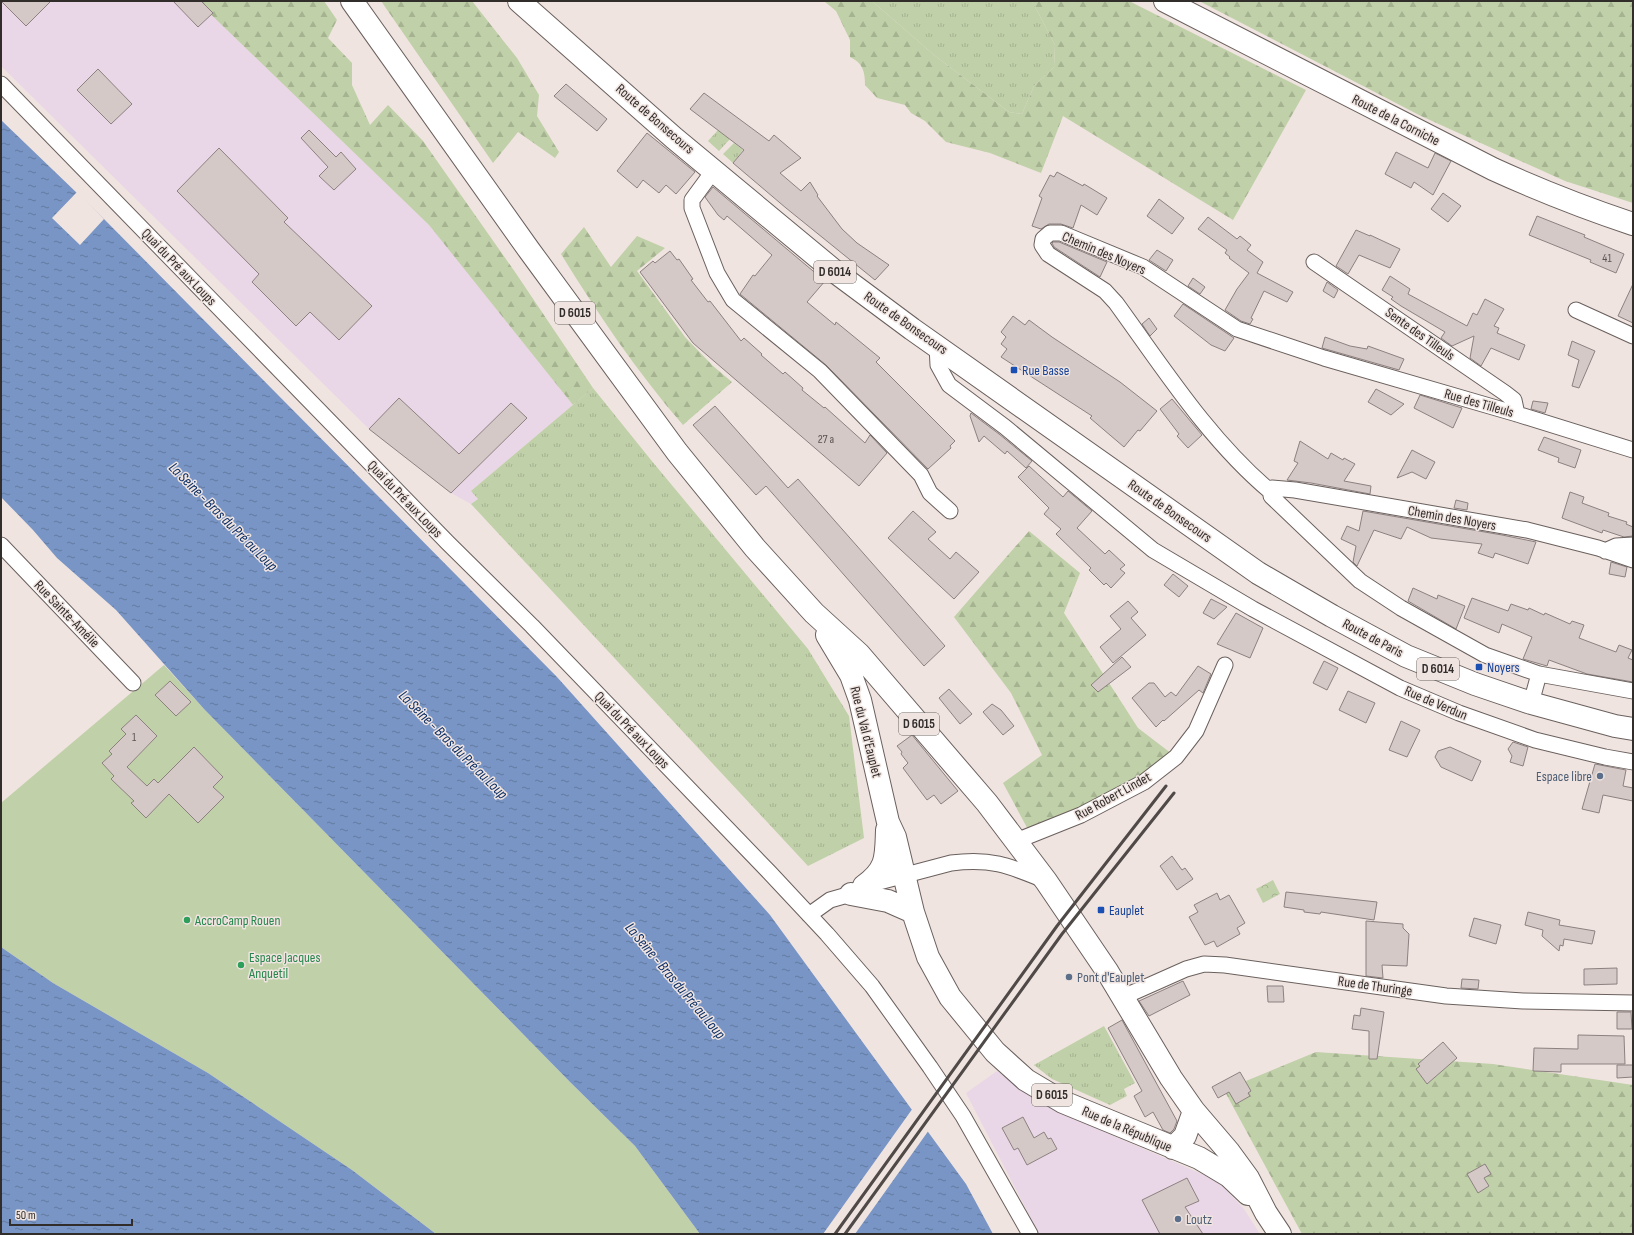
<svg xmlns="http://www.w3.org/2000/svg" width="1634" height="1235" font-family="'Sofia Sans Condensed',sans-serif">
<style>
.industrial{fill:#e9d6e7}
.grass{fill:url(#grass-tufts)}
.forest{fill:url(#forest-firs)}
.park{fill:url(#park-crowns)}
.pitch{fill:#c0d0a8}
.water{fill:url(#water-ripples)}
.pier{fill:#f0e4e0}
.building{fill:#d5c9c8;stroke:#8c8180}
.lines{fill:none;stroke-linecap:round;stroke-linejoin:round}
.street-casing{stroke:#6a605d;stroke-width:17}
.secondary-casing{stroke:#6a605d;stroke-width:24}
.primary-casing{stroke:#6a605d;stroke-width:24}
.street{stroke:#fff;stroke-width:15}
.secondary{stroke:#fff;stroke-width:22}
.primary{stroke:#fff;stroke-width:22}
.rail{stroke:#4f4a47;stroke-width:3}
.transit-dot{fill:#1a4fb4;stroke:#f0e4e0;stroke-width:1.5}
.service-dot{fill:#5c6f8a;stroke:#f0e4e0;stroke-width:1.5}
.leisure-dot{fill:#2e9e5b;stroke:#f0e4e0;stroke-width:1.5}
.labels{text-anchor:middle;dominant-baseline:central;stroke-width:3;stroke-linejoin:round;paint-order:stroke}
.number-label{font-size:12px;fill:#5a5452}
.shield{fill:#f0e4e0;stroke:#6a6461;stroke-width:1}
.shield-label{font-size:13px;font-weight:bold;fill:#312d2b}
.street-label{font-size:14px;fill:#312d2b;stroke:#f0e4e0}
.transit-label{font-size:14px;fill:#164399;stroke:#f0e4e0;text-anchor:start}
.service-label{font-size:14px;fill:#4e5e75;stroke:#f0e4e0;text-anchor:start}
.leisure-label{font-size:14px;fill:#27864d;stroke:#f0e4e0;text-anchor:start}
.water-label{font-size:15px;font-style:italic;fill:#092e67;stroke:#f0e4e0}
</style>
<defs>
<pattern id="grass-tufts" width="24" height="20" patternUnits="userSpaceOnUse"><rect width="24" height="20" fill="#c0d0a8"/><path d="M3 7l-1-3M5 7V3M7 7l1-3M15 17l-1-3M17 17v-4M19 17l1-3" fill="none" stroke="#a5b391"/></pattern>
<pattern id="forest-firs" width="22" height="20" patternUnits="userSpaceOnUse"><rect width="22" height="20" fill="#c0d0a8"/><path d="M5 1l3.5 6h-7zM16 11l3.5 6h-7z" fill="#a5b391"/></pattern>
<pattern id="park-crowns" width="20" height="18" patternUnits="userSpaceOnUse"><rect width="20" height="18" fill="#c0d0a8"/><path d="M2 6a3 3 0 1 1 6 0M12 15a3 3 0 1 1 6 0" fill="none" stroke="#a5b391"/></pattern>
<pattern id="water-ripples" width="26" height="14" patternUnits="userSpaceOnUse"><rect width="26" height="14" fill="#7895c5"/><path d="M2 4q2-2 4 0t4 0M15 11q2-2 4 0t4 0" fill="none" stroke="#637aa0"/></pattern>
</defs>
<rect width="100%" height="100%" fill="#f0e4e0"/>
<path class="industrial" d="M1 1H197L429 225 573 405 471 491 478 499 471 504 451 493 369 429 1 66Z
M997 1071 1063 1114 1218 1181 1244 1209 1260 1234H1039L966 1093Z"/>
<path class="grass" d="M872 1H1032L1055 45 1054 67 1034 86 1022 114 1009 112 934 55Z
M718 130 730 139 719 151 708 141Z
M734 143 743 150 733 163 723 154Z
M593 388 651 460 808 649 849 716 864 838 808 866 471 504 478 499 471 491Z
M1104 1026 1135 1083 1124 1089 1127 1096 1110 1105 1052 1079 1034 1065Z"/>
<path class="forest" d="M197 1H324L337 20 328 38 352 63V85L370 125 388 105 423 141 515 272 593 388 573 405 429 225Z
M381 1H472L517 58 539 95 537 116 559 152 555 158 518 132 493 163Z
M824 1H872L934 55 1009 112 1022 114 1034 86 1054 67 1055 45 1032 1H1129L1306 90 1233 220 1063 116 1041 173 990 153 946 142 925 121 911 113 905 105 877 98 865 85C865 72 863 63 850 57V40L836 11Z
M1199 1H1633V203L1565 181 1421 116Z
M584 227 611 267 637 236 665 248 637 271 685 337 713 366 732 382 683 425C637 372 598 314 561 254Z
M1029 531 1080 573 1064 613 1138 728 1176 757 1031 835 1003 783 1042 755 1011 693 954 617Z
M1316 1052 1493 1064 1633 1085V1234H1302L1224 1090Z"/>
<path class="park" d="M1273 880 1280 894 1263 903 1256 889Z"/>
<path class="pitch" d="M164 665 204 709 570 1082 635 1146 700 1234H436L352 1170 208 1073 53 983 1 947V803Z"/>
<path class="water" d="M1 120 104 219 557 677 770 915 966 1184 993 1234H700L635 1146 570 1082 204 709 116 610 57 558 33 530 1 497Z
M1 947 53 983 208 1073 352 1170 436 1234H1Z"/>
<path class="pier" d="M77 192 104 219 80 245 52 218Z
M913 1108 929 1130 855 1234H823Z"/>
<path class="building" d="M1 1H51L26 26Z
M173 1H201L213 13 198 27Z
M98 69 132 104 111 124 77 90Z
M566 84 607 119 597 131 554 96Z
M704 93 769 141 774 135 801 158 780 173 801 191 810 182 818 195 817 196 842 229 857 243 889 265 875 280 786 208 733 163 744 150 690 109Z
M309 130 336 157 341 152 356 169 334 190 319 176 328 167 301 138Z
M647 133 695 172 676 194 666 185 659 193 643 180 637 188 617 171Z
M219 148 288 218 284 222 372 306 339 340 310 312 296 326 252 282 259 274 177 191Z
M1396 152 1428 168 1435 153 1451 161 1433 195 1414 182 1411 188 1385 174Z
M1057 172 1083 186 1084 184 1107 198 1097 215 1081 205 1073 228 1061 224H1049L1041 229 1032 226 1042 198 1039 196 1050 175 1054 177Z
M713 187 825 281 807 302 835 325 836 322 880 358 876 362 955 441 950 446 951 448 928 469 826 365 740 294 753 275 755 276 772 255 727 216 724 220 718 215 705 197Z
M1443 193 1461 206 1448 222 1431 209Z
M1159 199 1184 218 1172 234 1147 216Z
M1537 216 1585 235 1584 237 1624 254 1616 273 1590 262 1591 260 1529 235Z
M1208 217 1237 239 1240 236 1251 245 1247 250 1263 262 1257 273 1293 292 1287 302 1264 291 1251 318 1253 319 1250 324 1241 321 1225 310 1237 289 1249 273 1229 258 1230 257 1225 253 1227 250 1198 229Z
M1356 230 1370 236V235L1400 249 1390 268 1359 255 1348 274 1336 266Z
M1053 242H1059L1107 262 1100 277 1054 247 1052 243Z
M1157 250 1173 260 1166 271 1149 260Z
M670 251 677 260 679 259 693 279 691 280 708 302 710 301 741 341 744 338 762 354 761 355 783 374 785 372 803 388 802 390 824 408 825 407 865 443 870 435 887 453 859 486 693 343 640 272 653 261 655 263Z
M1390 276 1410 289 1408 294 1467 326 1473 313 1477 315 1485 299 1504 309 1494 326 1499 328 1497 333 1525 345 1519 360 1491 348 1481 366 1470 358 1474 336 1452 346 1441 338 1445 332 1401 306 1391 299 1393 297 1382 290Z
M1193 278 1205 287 1200 294 1188 286Z
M1327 282 1338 290 1334 298 1323 291Z
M1633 284V323L1618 316Z
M1183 304 1234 338 1225 351 1211 345 1174 316Z
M1013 316 1025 325 1029 320 1052 337 1120 382 1157 411 1140 431 1138 430 1124 447 1090 418 1092 416 1001 357 1007 349 1001 344 1006 337 1001 332Z
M1149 318 1157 329 1150 336 1142 324Z
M1325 337 1350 346 1367 349 1368 346 1404 359 1399 370 1322 348Z
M1572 341 1595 351 1579 388 1572 386 1579 360 1568 355Z
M1376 389 1404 404 1391 415 1368 402Z
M1420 395 1462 408 1453 428 1414 408Z
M399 398 459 454 511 403 527 418 451 493 369 429Z
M1172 399 1202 435 1188 448 1177 436 1179 434 1160 409Z
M1533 401 1548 403 1545 413 1531 409Z
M715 406 788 488 798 479 945 646 924 666 766 486 756 495 693 425Z
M971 413 999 434 1032 461 1026 468 1007 451 1005 454 984 436 979 442 970 416Z
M1544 437 1581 450 1575 468 1558 462 1559 458 1538 450Z
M1300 441 1328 459 1331 453 1343 460 1344 458 1355 464 1344 481 1371 486 1370 494 1311 483 1287 480 1298 463 1294 461Z
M1412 450 1435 462 1426 479 1412 472 1397 478Z
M1029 466 1063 497 1068 491 1092 511 1077 528 1105 554 1109 550 1125 565 1120 569 1125 573 1111 588 1106 583 1104 585 1089 570 1091 568 1056 534 1061 529 1044 514 1049 508 1018 477Z
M1570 492 1584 497 1582 503 1609 513 1608 516 1627 522 1626 524 1633 527V536L1624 537 1603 530 1602 533 1562 518Z
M1456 500 1468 503 1467 510 1454 508Z
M913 511 936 532 928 539 950 559 956 552 979 572 954 599 888 538Z
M1363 511 1502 535 1536 542 1528 564 1495 553 1493 558 1478 553 1482 544 1431 538 1407 527 1401 539 1374 530 1357 566 1353 562 1356 546 1341 539 1347 526 1359 531Z
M1611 562 1627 567 1625 577 1609 574Z
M1173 574 1188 586 1179 597 1164 585Z
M1413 588 1437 599 1438 595 1465 606 1456 629 1408 601Z
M1472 598 1508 611 1511 604 1528 610 1529 608 1544 615 1545 613 1570 624 1572 621 1584 625 1579 638 1616 652 1619 645 1632 650 1628 658 1633 660V682L1587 674 1549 660 1547 666 1523 659 1532 637 1502 624 1499 633 1464 618Z
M1211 599 1227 607 1214 619 1203 613Z
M1128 601 1138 612 1131 618 1146 635 1113 663 1100 647 1121 629 1110 616Z
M1236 613 1263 628 1250 658 1217 644Z
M1122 657 1131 667 1098 692 1091 685Z
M1324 661 1338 668 1327 690 1313 683Z
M1198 666 1211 674 1203 693 1199 690 1164 721 1163 720 1156 727 1132 698 1149 683H1154L1165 697 1171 692 1176 696Z
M170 681 191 702 176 716 155 695Z
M949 689 972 714 960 724 939 698Z
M1348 691 1375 703 1366 723 1339 710Z
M992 704 1001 710 1014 726 1003 735 983 712Z
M136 715 157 736 127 767 147 786 154 779 158 783 194 747 223 777 213 787 224 797 198 823 169 794 146 818 131 803 134 801 111 779 114 776 102 763 112 754 109 751 126 734 121 729Z
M1401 721 1420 730 1407 757 1389 750Z
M912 735 958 791 941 804 934 795 927 800 903 768 908 763 901 754 902 752 897 746Z
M1513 742 1528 747 1523 766 1510 762 1512 756 1508 749Z
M1450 747 1481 761 1472 781 1441 767 1435 757 1438 751Z
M1595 764 1626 770 1623 786 1633 788V801L1603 795 1599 813 1582 809Z
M1172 856 1182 870 1185 868 1193 879 1177 890 1160 866Z
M1286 892 1377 902 1374 920 1321 912 1320 914 1304 912V910L1284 907Z
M1217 893 1220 900 1229 895 1245 923 1237 928 1240 934 1217 947 1214 941 1205 945 1189 917 1198 912 1194 905Z
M1528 912 1560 920 1559 925 1595 931 1592 944 1564 939 1563 946 1560 945 1559 951 1542 936 1543 930 1525 925Z
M1474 918 1501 925 1496 944 1469 936Z
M1366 921 1403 924V928L1409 934 1407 966 1382 965 1383 978 1366 976Z
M1617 968V984L1584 985V969Z
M1462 979 1479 980 1478 989 1461 988Z
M1183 981 1190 995 1149 1016 1139 1001Z
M1267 986H1283L1284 1002H1268Z
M1361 1008 1384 1012 1377 1059H1369V1031L1352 1029 1354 1015 1360 1016Z
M1617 1012H1631L1632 1029H1617Z
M1122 1020 1177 1121 1174 1129 1170 1133 1163 1130 1153 1112 1145 1117 1134 1096 1142 1091 1108 1028Z
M1578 1035 1624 1036 1625 1064H1561V1072L1533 1071 1534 1048 1578 1049Z
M1443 1042 1457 1058 1427 1084 1416 1069 1420 1066 1418 1064Z
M1617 1065H1633V1077L1617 1078Z
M1240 1072 1251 1091 1248 1093 1250 1096 1236 1104 1229 1092 1218 1098 1212 1087Z
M1023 1117 1034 1138 1044 1132 1048 1139 1051 1138 1057 1149 1027 1165 1018 1148 1014 1150 1002 1128Z
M1485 1164 1491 1174 1484 1178 1489 1186 1478 1193 1467 1174Z
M1187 1178 1199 1201 1185 1207 1203 1234H1160L1142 1200Z"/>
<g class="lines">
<g class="street-casing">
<path id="street" d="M1 84 448 543 532 626 770 873 827 934 872 986 930 1067 963 1116 1030 1234
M714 170 692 200V208L717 273 733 300 820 371 921 475 930 493 950 511
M1314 262 1505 393 1514 400 1517 414
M1576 310 1633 336
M937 346 938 365 949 385 1005 427 1153 550 1253 609 1400 688 1459 713 1535 740 1605 757 1633 762
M1633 450 1517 414 1324 358 1237 329 1143 267 1061 233H1050L1043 239 1042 245 1048 254 1105 291 1116 303C1164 369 1209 440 1271 492V496L1360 581 1401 608 1485 655 1539 674 1633 691
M1271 492 1272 488 1295 490 1527 530 1598 548 1633 560
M1 545 133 683
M1605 551 1616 546 1633 545
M1531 703 1539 674
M1016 841 1081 815 1144 782 1176 757 1196 731 1225 665
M809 915 830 900 851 894 864 886 951 863C990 858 1008 865 1044 880
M1123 997 1186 969 1204 964 1225 965 1446 996 1523 1001 1633 1003"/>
</g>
<g class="secondary-casing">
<path id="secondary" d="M1165 1 1493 169C1539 190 1585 208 1633 224"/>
</g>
<g class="primary-casing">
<path id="primary" d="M352 1 529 250 677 452 755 548 814 613 859 654 987 803 1046 881 1107 971 1171 1078 1194 1111 1229 1152 1248 1178 1266 1213 1280 1234
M519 1 674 138 838 274 912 329 1258 573 1332 616 1406 656 1475 684 1531 703 1615 726 1633 729
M827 635 851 675 860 700 888 822 895 837 913 912 928 957 950 997 995 1052 1026 1080 1063 1102 1199 1158 1229 1176 1248 1194
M864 886C888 869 886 856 887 830
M851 894 888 901 913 912
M1173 1148 1185 1136 1194 1111"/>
</g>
<use href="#street" class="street"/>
<use href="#secondary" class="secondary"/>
<use href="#primary" class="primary"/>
<path class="rail" d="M835 1234 1057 926 1166 786
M845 1234 1062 934 1174 793"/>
</g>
<g class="transit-dot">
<rect x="1010" y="366" width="8" height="8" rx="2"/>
<rect x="1475" y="663" width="8" height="8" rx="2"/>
<rect x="1097" y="906" width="8" height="8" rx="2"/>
</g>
<g class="service-dot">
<circle cx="1600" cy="776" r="4"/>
<circle cx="1069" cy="977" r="4"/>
<circle cx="1178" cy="1219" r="4"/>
</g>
<g class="leisure-dot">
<circle cx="187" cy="920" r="4"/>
<circle cx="241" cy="965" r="4"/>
</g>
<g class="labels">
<g class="number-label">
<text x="1607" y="258">41</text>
<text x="826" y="439">27 a</text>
<text x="134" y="737">1</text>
</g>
<g class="shield">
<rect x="814" y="261" width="42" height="22" rx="3"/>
<rect x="555" y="302" width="40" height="22" rx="3"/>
<rect x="1417" y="658" width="42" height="22" rx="3"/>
<rect x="899" y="713" width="40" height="22" rx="3"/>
<rect x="1032" y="1084" width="40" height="22" rx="3"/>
</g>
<g class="shield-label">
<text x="835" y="272">D 6014</text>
<text x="575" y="313">D 6015</text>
<text x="1438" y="669">D 6014</text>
<text x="919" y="724">D 6015</text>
<text x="1052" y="1095">D 6015</text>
</g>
<g class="street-label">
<text transform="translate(655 119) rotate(41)">Route de Bonsecours</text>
<text transform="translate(1396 120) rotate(27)">Route de la Corniche</text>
<text transform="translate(1104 253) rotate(23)">Chemin des Noyers</text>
<text transform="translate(179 267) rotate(46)">Quai du Pré aux Loups</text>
<text transform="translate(906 323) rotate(35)">Route de Bonsecours</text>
<text transform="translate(1420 334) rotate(35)">Sente des Tilleuls</text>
<text transform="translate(1479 403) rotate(16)">Rue des Tilleuls</text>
<text transform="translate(405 499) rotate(46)">Quai du Pré aux Loups</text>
<text transform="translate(1170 511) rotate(35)">Route de Bonsecours</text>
<text transform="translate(1452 518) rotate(10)">Chemin des Noyers</text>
<text transform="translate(67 614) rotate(46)">Rue Sainte-Amélie</text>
<text transform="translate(1373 638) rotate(28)">Route de Paris</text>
<text transform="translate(1436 703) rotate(23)">Rue de Verdun</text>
<text transform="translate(632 730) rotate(46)">Quai du Pré aux Loups</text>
<text transform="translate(866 732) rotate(76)">Rue du Val d'Eauplet</text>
<text transform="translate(1113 796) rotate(-29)">Rue Robert Lindet</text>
<text transform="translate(1375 986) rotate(8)">Rue de Thuringe</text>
<text transform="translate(1127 1129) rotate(23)">Rue de la République</text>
</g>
<g class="transit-label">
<text x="1022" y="370">Rue Basse</text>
<text x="1487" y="667">Noyers</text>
<text x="1109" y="910">Eauplet</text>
</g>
<g class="service-label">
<text x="1592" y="776" text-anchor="end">Espace libre</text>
<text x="1077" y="977">Pont d'Eauplet</text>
<text x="1186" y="1219">Loutz</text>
</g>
<g class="leisure-label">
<text x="195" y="920">AccroCamp Rouen</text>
<text x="249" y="957">Espace Jacques<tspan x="249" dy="16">Anquetil</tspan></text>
</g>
<g class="water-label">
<text transform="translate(223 517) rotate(45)">La Seine - Bras du Pré au Loup</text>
<text transform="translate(453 745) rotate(45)">La Seine - Bras du Pré au Loup</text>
<text transform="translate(675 981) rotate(50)">La Seine - Bras du Pré au Loup</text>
</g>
</g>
<rect width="1634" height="1235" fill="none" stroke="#312d2b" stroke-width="4"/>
<path d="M10 1219v6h122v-6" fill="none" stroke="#312d2b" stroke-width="2"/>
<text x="16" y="1219" font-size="12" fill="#312d2b" stroke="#f0e4e0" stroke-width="3" paint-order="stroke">50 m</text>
</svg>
